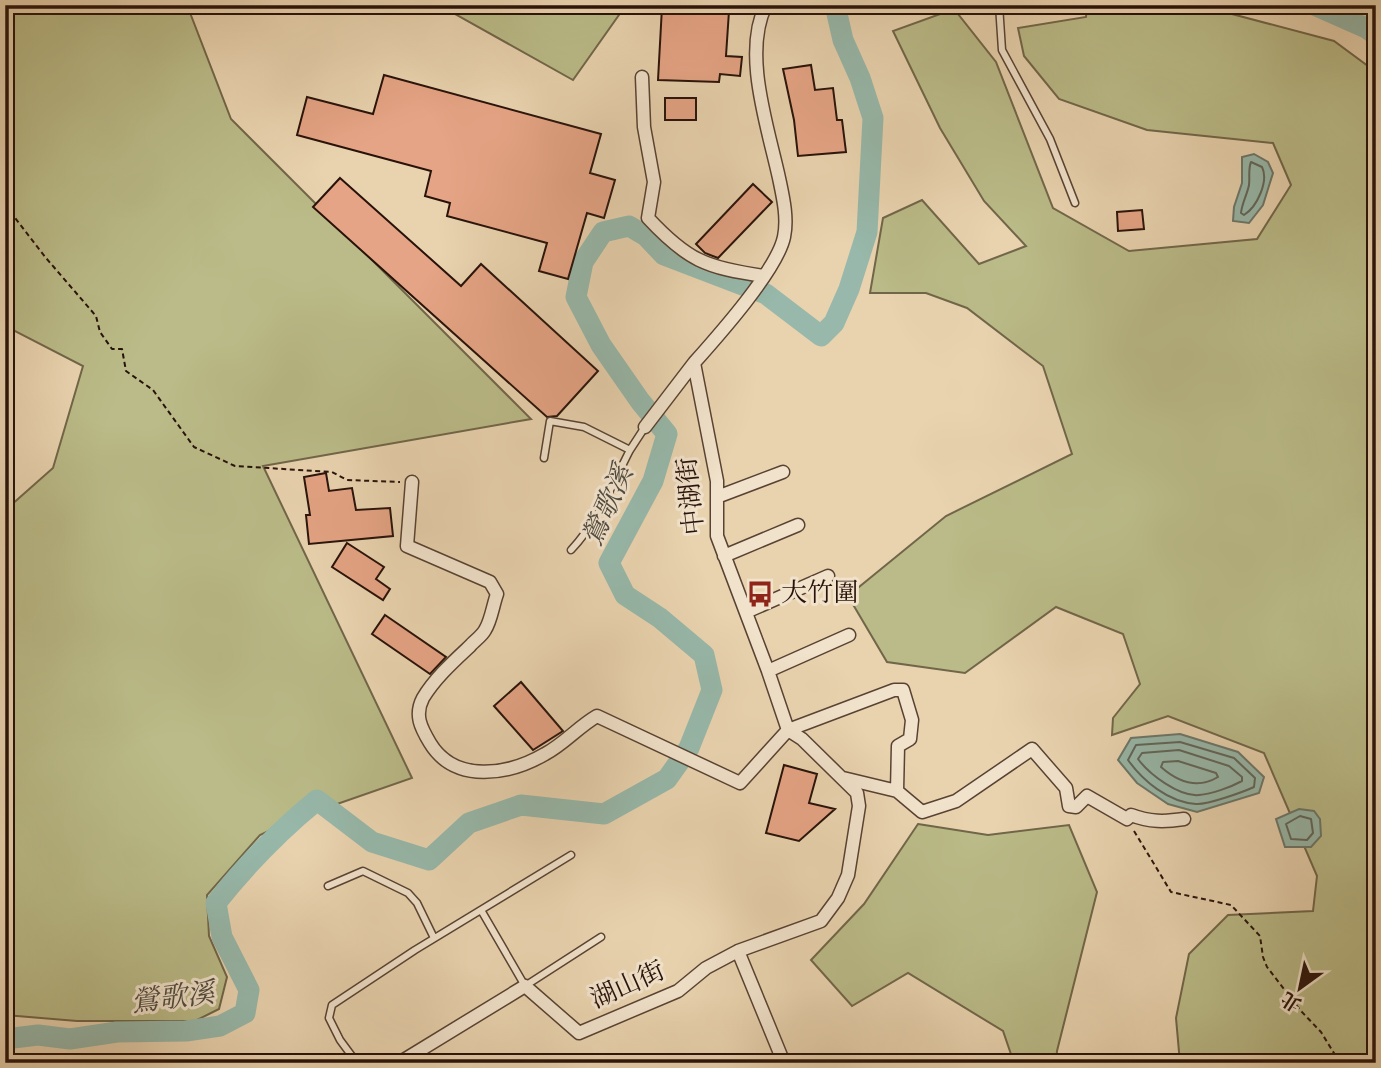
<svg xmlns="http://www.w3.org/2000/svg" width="1381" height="1068" font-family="Vollkorn,'Noto Serif TC',serif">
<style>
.green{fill:#babb88;stroke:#716649;stroke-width:2}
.water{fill:#97b8aa;stroke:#6b766a;stroke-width:2}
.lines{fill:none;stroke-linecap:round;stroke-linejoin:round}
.shore{stroke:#60655a;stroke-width:2}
.river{stroke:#97b8aa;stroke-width:21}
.building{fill:#e5a485;stroke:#28120a;stroke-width:2}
.service-casing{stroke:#584233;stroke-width:9}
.minor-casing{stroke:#584233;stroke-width:15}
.path{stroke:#28120a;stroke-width:2;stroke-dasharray:5 3.5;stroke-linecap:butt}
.service{stroke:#f1e2cb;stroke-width:6}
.minor{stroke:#f1e2cb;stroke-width:12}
.labels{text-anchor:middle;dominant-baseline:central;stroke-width:6;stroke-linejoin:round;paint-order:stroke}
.street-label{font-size:26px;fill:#28120a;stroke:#f1e2cb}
.poi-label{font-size:26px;fill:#28120a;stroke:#f1e2cb;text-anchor:start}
.water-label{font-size:28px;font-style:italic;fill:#4f4c42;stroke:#f1e2cb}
</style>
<rect width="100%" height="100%" fill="#e9d3af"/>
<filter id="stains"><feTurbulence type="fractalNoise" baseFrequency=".00286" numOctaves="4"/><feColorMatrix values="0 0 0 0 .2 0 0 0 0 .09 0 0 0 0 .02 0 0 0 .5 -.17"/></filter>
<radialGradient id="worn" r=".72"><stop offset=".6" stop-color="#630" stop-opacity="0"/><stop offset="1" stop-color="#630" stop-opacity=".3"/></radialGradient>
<path class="green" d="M5 5H187L231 119 531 419 263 466 412 778 294 819 260 835 207 895 209 936 227 977 219 1009 195 1021H77L5 1015V507L10 506 53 468 83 366 5 326Z
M439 5H626L573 80Z
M1087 5H1195L1213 9 1334 41 1376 72V1063H1180L1176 1018 1189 954 1228 915 1313 911 1317 876 1264 753 1168 716 1112 735 1113 718 1140 684 1123 634 1056 607 965 673 887 662 848 596 946 516 1072 454 1043 366 967 308 926 293H870L883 218 922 200 979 264 1026 246 984 201 940 128 893 31 954 9 996 62 1053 208 1129 251 1257 239 1291 185 1273 143 1147 130 1059 99 1024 56 1018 28 1086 17Z
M918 824 988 835 1069 825 1097 892 1057 1051 1056 1063H1014L1003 1031 908 973 852 1006 811 960 864 904Z"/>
<path class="water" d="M1254 154 1268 162 1273 173 1263 205 1249 223 1233 221 1234 207 1242 183V157Z
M1180 734 1238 752 1264 777 1259 793 1197 812 1168 804 1137 783 1118 760 1131 738Z
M1299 809 1314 811 1320 819 1321 836 1311 847H1285L1276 819Z"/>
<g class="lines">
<path class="shore" d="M1251 162 1262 167C1269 181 1257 207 1244 215L1241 213C1242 203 1247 195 1249 185 1250 177 1248 169 1251 162Z
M1180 742 1234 758 1255 778 1254 787C1243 792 1207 805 1196 804 1168 802 1143 781 1128 760L1136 745Z
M1179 750 1229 766 1242 777V781C1231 787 1212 794 1199 795 1179 797 1149 774 1138 759L1142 753Z
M1178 761 1216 773 1218 777C1198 789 1178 782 1161 767L1163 762Z
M1300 816 1311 819 1313 833 1307 840 1291 839 1286 824Z"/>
<path class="river" d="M1314 5 1366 28 1376 35
M5 1039 38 1035 70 1039 117 1032 186 1031 220 1026 245 1013 249 990 222 937 216 903C246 865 279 831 317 800L372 842 429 860 469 823 521 805 604 814 667 779 689 748 712 690 704 655 660 618 625 595 609 563 653 481 667 434 640 401 601 345 576 297 583 262 603 232 629 226 646 236 664 255 766 294 821 336 834 323 849 289 867 232 873 118 860 78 843 40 835 5"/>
</g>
<path class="building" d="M662 7 729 11 726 56 742 57 740 76 720 74 719 82 658 80Z
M811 65 815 90 833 88 837 120H842L846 152 798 156 794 120 783 69Z
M384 75 601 134 590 173 615 180 604 218 587 213 568 279 539 271 547 243 447 216 450 203 425 196 431 171 297 135 307 97 373 114Z
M665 98H696V120H665Z
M340 178 461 286 481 264 598 371 557 416 547 417 313 207Z
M753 184 772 202 718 258 705 253 696 244Z
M1142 210 1144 229 1118 231 1117 212Z
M326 473 329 491 352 488 356 510 390 508 393 536 309 544 306 515H310L304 477Z
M347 543 384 567 376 579 390 589 383 600 332 567Z
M385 615 446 657 430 674 372 634Z
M521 682 563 731 533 750 494 706Z
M784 765 817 774 809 803 835 809 799 841 766 833Z"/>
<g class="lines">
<g class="service-casing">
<path id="service" d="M999 5 1002 50 1050 139 1075 203
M630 450 645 427
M544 458 550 421 584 427 630 450C613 483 597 523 571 550
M328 886 363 871 408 893 417 903 434 938
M481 910 525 986 601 937
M357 1063 340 1040 329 1018 332 1005 415 950 571 855"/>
</g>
<g class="minor-casing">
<path id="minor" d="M642 77 644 127 654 182 648 218C687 260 706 268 764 276
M645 427 694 363
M412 482 407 546 490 582 497 594C493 605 491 621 485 630 482 636 474 641 470 646 454 661 435 678 423 698 414 715 421 728 430 743 455 784 509 775 545 754 564 744 578 727 597 716L740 783 788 730 894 690H903L912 720 910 739 898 746 897 791
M717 497 783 472
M724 556 798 525
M746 612 828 576
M768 671 849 635
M843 778 897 791 922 812 956 801 1032 749 1066 788 1069 806 1076 807 1087 796 1127 819 1131 815C1150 822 1164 822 1184 819
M738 951 784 1063
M399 1063 525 986 579 1033 678 991 706 968 738 951 821 921 838 898 848 875 859 806 857 793 802 739 788 730 768 671 717 536V481L694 363C718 336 777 270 784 237 788 218 783 197 779 178 768 127 742 53 766 5"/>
</g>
<path class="path" d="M5 205 46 258 96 316 100 332 112 349H122L126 371 153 390 194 447 235 466 332 472 347 480 400 482
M1134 831 1171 892 1231 905 1260 936 1263 957 1267 967 1300 1010 1321 1032 1340 1063"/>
<use href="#service" class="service"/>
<use href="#minor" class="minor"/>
</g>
<defs>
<g id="bus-bare" transform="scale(2.1)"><path d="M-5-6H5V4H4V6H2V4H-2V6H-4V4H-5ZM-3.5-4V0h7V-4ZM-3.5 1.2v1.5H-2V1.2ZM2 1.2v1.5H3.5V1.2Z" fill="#8f2418" stroke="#f1e2cb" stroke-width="2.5" paint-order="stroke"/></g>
</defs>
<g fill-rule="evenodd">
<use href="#bus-bare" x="760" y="594"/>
</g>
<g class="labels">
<g class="street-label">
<text transform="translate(692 496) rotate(-96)">中湖街</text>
<text transform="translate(628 986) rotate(-24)">湖山街</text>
</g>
<g class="poi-label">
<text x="781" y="594">大竹圍</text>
</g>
<g class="water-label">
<text transform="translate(609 506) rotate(-66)">鶯歌溪</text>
<text transform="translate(173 999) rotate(-7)">鶯歌溪</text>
</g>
</g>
<rect width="1381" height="1068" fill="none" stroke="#e9d3af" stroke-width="28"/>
<rect x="7" y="7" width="1367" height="1054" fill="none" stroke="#28120a" stroke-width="3.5"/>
<rect x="14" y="14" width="1353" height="1040" fill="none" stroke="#28120a" stroke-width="2"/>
<g transform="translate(1300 988) rotate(213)" stroke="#f1e2cb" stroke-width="5" paint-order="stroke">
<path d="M0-5L12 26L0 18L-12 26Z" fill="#28120a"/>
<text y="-10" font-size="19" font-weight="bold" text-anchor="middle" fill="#28120a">北</text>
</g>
<rect width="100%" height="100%" filter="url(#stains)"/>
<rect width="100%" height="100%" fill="url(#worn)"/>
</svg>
